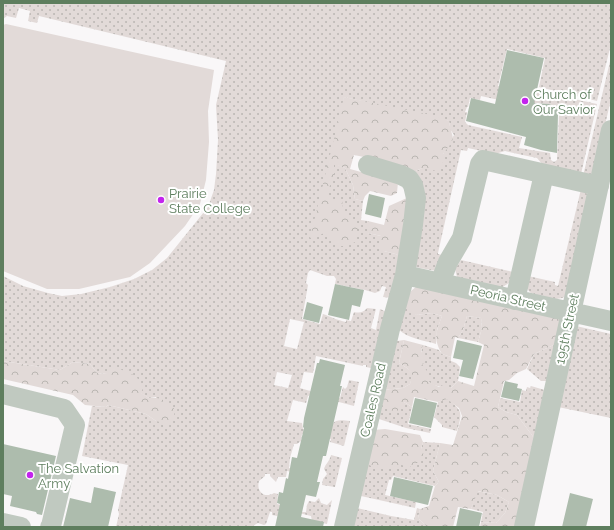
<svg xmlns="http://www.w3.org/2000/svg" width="614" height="530" font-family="Raleway,sans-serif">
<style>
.grass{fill:url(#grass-dots);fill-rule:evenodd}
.forest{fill:url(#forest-crowns)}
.pitch{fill:#e2dad8}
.building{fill:#adbcad}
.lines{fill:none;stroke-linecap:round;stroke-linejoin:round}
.minor{stroke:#c0c9c0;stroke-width:20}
.poi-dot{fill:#c323ed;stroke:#fff;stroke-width:1.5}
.labels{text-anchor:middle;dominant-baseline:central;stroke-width:4;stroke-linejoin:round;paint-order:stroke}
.poi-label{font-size:13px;fill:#5e7e5e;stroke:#fff;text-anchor:start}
.street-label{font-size:13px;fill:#5e7e5e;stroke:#fff}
</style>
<defs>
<pattern id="grass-dots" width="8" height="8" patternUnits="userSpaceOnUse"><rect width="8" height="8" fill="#e2dad8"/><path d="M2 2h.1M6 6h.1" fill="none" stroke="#bab6b2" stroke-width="1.8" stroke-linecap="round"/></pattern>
<pattern id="forest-crowns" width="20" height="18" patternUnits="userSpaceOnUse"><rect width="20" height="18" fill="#e2dad8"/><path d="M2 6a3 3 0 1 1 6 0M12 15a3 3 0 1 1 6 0" fill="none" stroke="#bab6b2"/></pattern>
</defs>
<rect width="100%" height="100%" fill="#f9f7f8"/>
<path class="grass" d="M3 3H611V44L597 101 539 87 545 58 507 49 498 86 520 91 517 104 481 96 480 100 470 98 468 107H467L465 112H467L465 122 468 125 522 137 519 148 550 153 551 160 554 162 557 160 559 116 563 110 549 104 532 103 534 94H536L537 91 597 104 581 174 543 165 537 158 518 154 505 151 495 154 468 148 467 151 461 150 438 253V254L442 255 436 271 415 267 410 174 422 168 428 167 443 154 454 135 450 129 449 121 344 97 338 165 345 168 353 185 355 199 363 201 361 220 368 221V233L381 236 384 251 403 256 392 298 383 297 386 287 382 286 380 291 375 293 365 290 335 284 336 279 334 276H327L310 270 308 273 306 283 308 285 302 319 320 324 323 314C331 317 337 320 346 322V320L351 321 354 312C359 313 363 313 367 308L376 309 371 328 376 330 380 309 389 313 371 368 366 367V365H363V366L316 356 313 373 304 372 300 388 317 393 308 396 306 403 293 400 287 421 302 423 303 429 327 435C333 421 333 419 350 421L344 446 330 442 331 439 302 434 301 441 297 444H294L290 458 289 468 318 475 317 477 287 471 286 477H278L276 482 270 476V474H265V476L259 481C256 491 264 499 274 493L278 494 277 504 299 509 301 512H306L307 505 309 501 315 502 319 498 321 503 327 505 332 500 327 524 312 521 311 516 287 510 277 516 272 515V512H270L266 524 264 525 258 523 251 527H116L119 514 118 510 128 465 82 456 92 406 106 407 108 405 146 414 156 421V397L149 398 107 374 97 373 90 364 73 362 60 370 3 361V276L23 286 48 293 62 296 81 294 110 287 134 279 152 270 167 258 208 207 214 190 216 174 218 140 216 105 226 61 39 16 37 23 28 21 30 11 19 8 16 18 7 16 3 19ZM290 319 304 322 297 349 284 346ZM277 372 292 375 288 388 274 385Z
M611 57V99L594 173 583 176Z
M581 189 584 190 588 195 566 296C556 303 541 296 531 293 525 289 526 282 528 276L555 282V285L558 286Z
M461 260 513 272 512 281 501 288 457 277 455 269Z
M405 302 416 315 432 313 442 316 437 330 436 344C424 340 408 339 398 329Z
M467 316 481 318 482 328 478 342 458 338 463 330Z
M576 326 611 334V418L558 407Z
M404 340 399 363 407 368 413 374 410 384 403 388 382 390 397 341Z
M558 343 547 381H541L527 369 534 354Z
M423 345 439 350 442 354 451 357V361L456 363 460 367 458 381 451 388C443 387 435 387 429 382 422 374 419 354 423 345Z
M349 380 359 382 354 406 320 397 321 394 340 398 343 387 345 389 347 387Z
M531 386 548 391 537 442 517 415 506 412 498 407 500 398 520 402 522 390 526 391 527 387 530 388Z
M447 398C462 411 463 411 457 431L442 427V425L434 417 438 402Z
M404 402 412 407 408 424 431 429 430 433 406 428 379 419V403Z
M423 442 440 443 433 471 439 482 435 486 393 476 391 480H389L385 495 416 502 415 508 361 496 360 493 366 463 421 449Z
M331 455 342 458 335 487 322 485 323 479 327 474 324 469C325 464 330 461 331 455Z
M477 491 497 495 509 502 505 513 496 523 481 522 483 512 471 509Z
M357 508 391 516 414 520 417 508 420 509 418 518 427 527H353Z"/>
<path class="forest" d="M344 97 436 116 449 121C452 141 458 135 443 154L444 160 440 169 436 171C421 167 424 167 410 174L369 158 354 155 350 169 398 182 397 193 391 196 370 191 365 196 363 201 355 199 353 185 345 168 334 164V174L327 194 333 200 342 199 343 209 346 216 353 220 358 228 355 242 347 246H337L333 239 325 233 310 238Z
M409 197 403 256 384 251 378 247 381 236 368 233V221L384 225 389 206Z
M417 286 563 316 558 343 534 354 526 369 517 373 509 380 504 381 498 407 506 412 517 415 537 442 518 527H480L481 522 496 523 505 513 509 502 497 495 478 491 471 509 458 507 453 527H427L418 518 420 509 429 506 435 486 439 482 433 471 440 443 453 445 462 416 459 408 447 399 438 402 414 397 412 407 404 402 396 413 379 403 382 390 403 388 410 384 412 374 407 368 399 363 404 340 423 345 421 351 425 359 424 363 422 364 429 374V382L439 387 443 385 451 388 458 381 474 386 484 345 478 342 482 328 481 318 467 316 463 330 458 338 455 337 451 357 442 354C433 339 436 332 442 316L432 313 416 315 410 312 405 302 411 291Z
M3 361 60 370 73 362 90 364 97 373 107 374 113 368C125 370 139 374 143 388L141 393 149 398C161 397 168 401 175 410L173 421 168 424 156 421 146 414 108 405 106 407 85 405 73 395 3 379Z
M385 429 420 435 423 442 421 449 424 455 419 462 408 468 400 464 391 469 371 466 366 463 373 430Z"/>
<path class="pitch" d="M6 24 214 70 208 111 209 142 206 180 200 204 185 226 150 263 130 277 79 289H47L3 271V25Z"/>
<path class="building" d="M507 50 544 58 534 103 549 104 561 109 558 114 557 153 541 150 524 145 526 137 466 121 471 98 495 104Z
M369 194 385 198 381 218 365 214Z
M335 284 364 290 360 307 352 305 349 320 328 315Z
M307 302 323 307 319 323 303 319Z
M457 340 482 346 473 379 459 376 463 360 453 358Z
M320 359 345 365 340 386H342L326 456H323L317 482H320L316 497 306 495 301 517 324 522 323 527H275L280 504 277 503 279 492 283 493 286 478 288 479 292 457 297 458 304 428 303 427 304 418 317 363H319Z
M505 381 518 384 517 388 522 389 519 401 501 397Z
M415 398 437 403 431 428 409 423Z
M3 444 56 456 42 515 37 514 36 512 10 506 12 496 3 494Z
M394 477 433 486 428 505 390 496Z
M94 487 116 492 108 527H63L70 498 91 503Z
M570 493 593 499 586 527H562Z
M460 508 482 513 479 527H456Z"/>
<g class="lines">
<path class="minor" d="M405 275 611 321
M440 283 448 262 462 238 480 164 483 160 599 186
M515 300 544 174
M3 394 64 409 75 425 51 526 50 527
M3 523 21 527
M344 527 390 329 405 275 413 225 416 198 413 185 409 179 401 175 368 165
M524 527 611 130"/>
</g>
<g class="poi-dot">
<circle cx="525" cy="101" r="4"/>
<circle cx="161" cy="200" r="4"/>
<circle cx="30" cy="475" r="4"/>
</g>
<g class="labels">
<g class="poi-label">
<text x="533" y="94">Church of<tspan x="533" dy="15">Our Savior</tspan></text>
<text x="169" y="193">Prairie<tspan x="169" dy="15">State College</tspan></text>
<text x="38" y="468">The Salvation<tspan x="38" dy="15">Army</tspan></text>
</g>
<g class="street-label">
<text transform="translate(508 298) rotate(13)">Peoria Street</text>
<text transform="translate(567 329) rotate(-78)">195th Street</text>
<text transform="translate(373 400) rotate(-77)">Coales Road</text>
</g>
</g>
<rect width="614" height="530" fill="none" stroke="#5e7e5e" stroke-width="8"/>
</svg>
